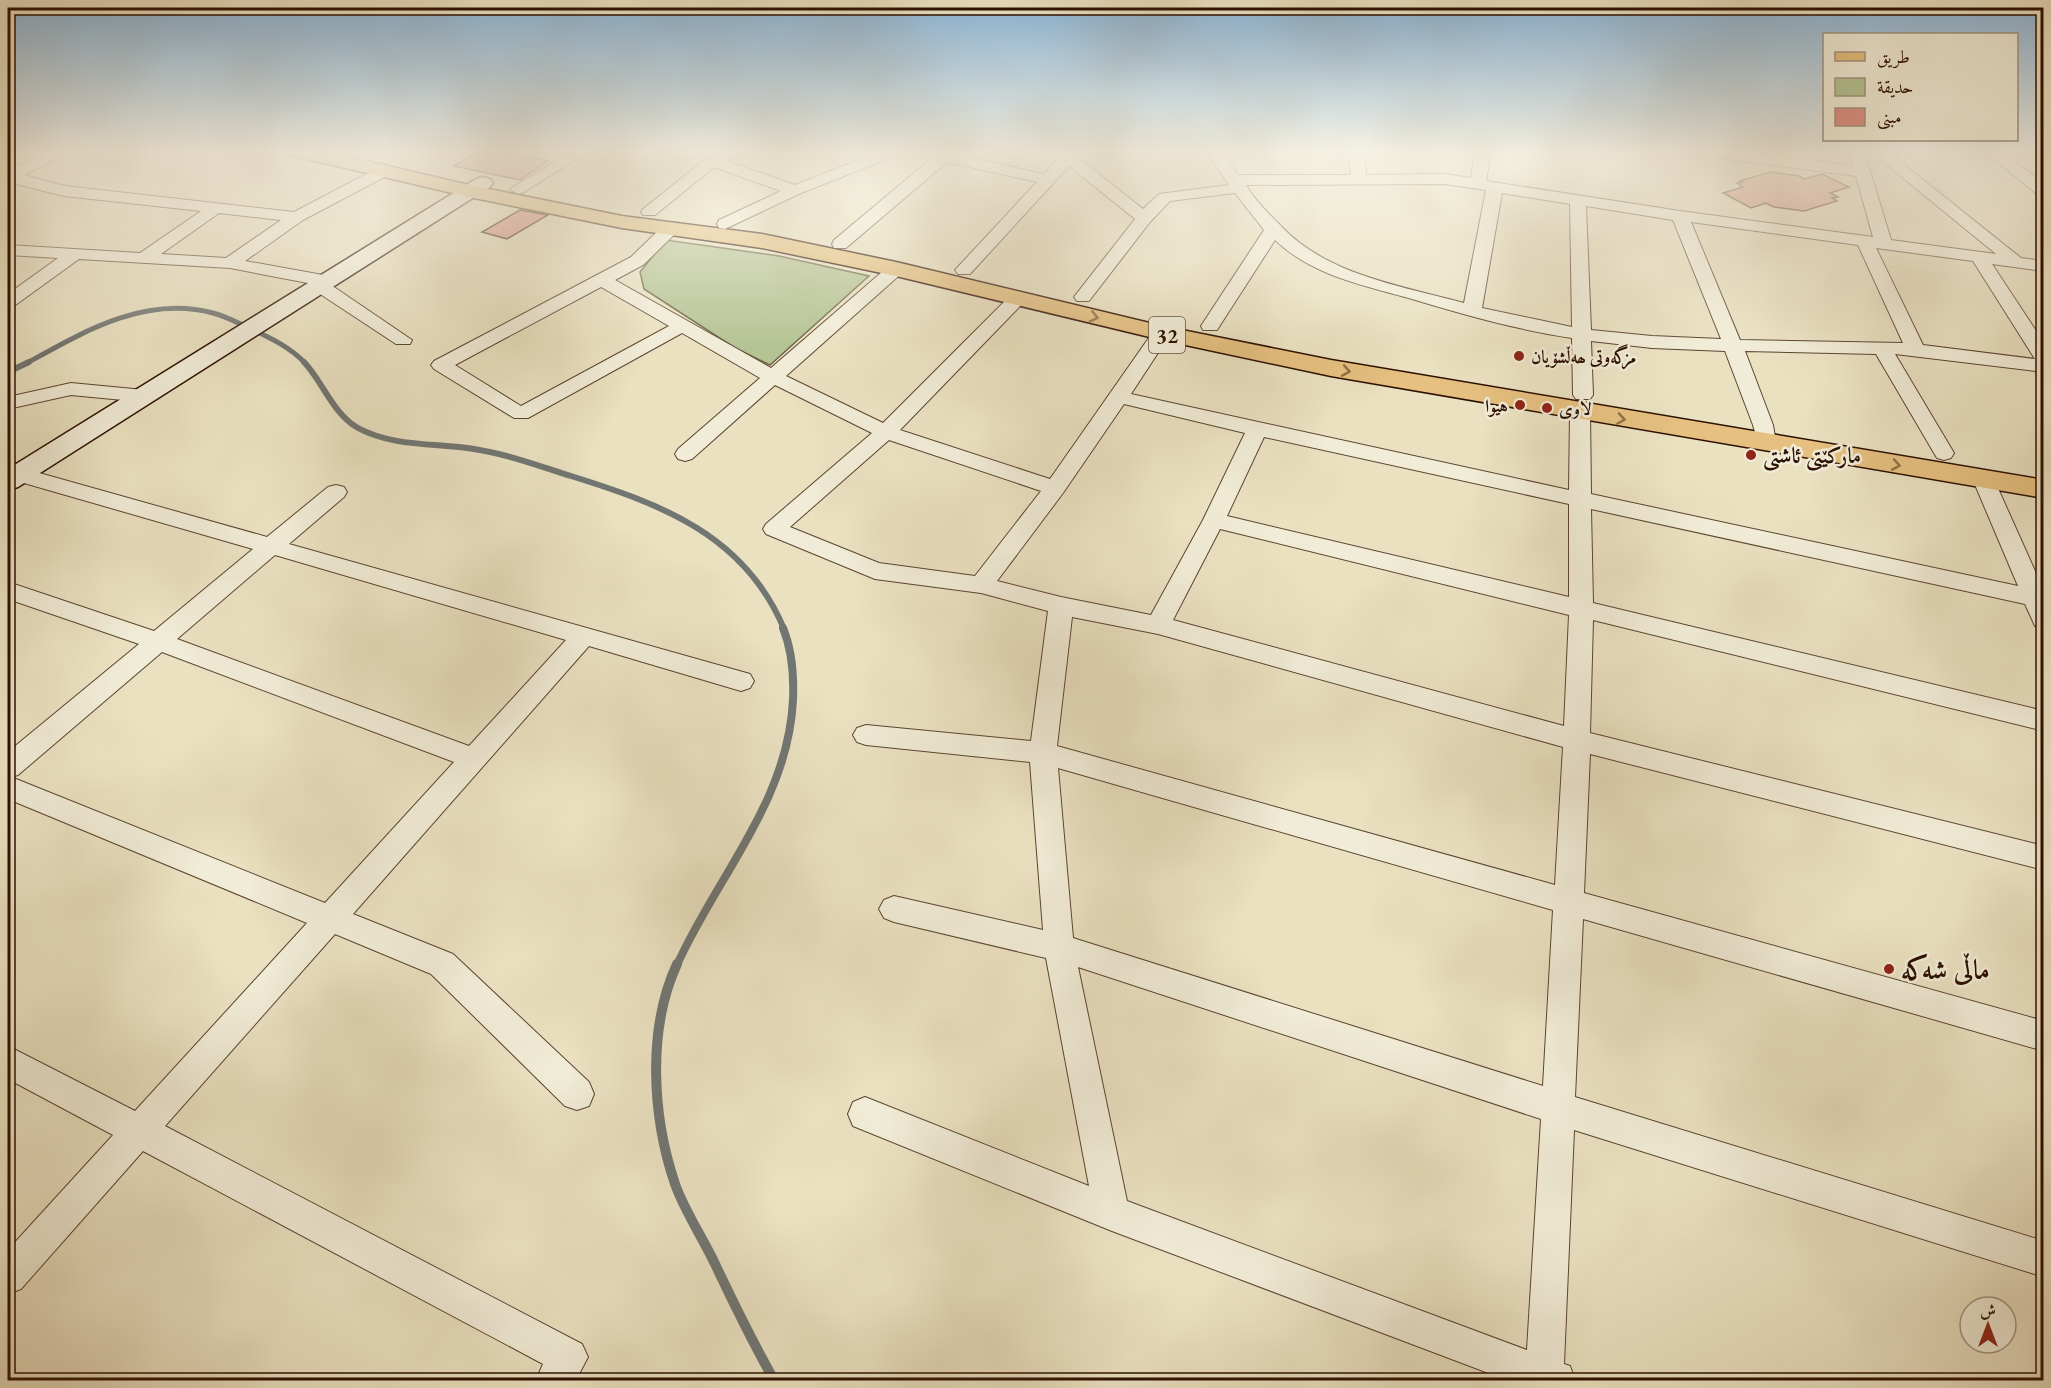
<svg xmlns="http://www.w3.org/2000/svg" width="2051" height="1388" font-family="'EB Garamond',Amiri,serif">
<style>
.green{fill:#b5c394;stroke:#70694a;stroke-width:1.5}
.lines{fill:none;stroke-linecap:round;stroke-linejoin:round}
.stream-far3{stroke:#717673;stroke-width:5}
.stream-far2{stroke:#717673;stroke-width:6}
.stream-far1{stroke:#717673;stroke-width:8}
.stream{stroke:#717673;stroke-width:10}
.building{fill:#dd9186;stroke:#2c0f00;stroke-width:1.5}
.street-casing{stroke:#5c4430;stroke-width:2}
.secondary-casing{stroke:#2c0f00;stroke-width:3}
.primary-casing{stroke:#2c0f00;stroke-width:3}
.street{fill:#f1ecd7;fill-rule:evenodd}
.secondary{fill:#f1ecd7;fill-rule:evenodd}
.primary{fill:#e5c080;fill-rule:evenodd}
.oneway{stroke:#927046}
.poi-dot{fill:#8f2418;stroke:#f1ecd7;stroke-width:2}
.labels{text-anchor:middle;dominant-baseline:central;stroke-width:5;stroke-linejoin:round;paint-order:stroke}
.far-poi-label{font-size:18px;font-weight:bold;fill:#2c0f00;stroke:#f1ecd7;text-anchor:start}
.shield{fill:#f1ecd7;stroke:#675140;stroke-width:1.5}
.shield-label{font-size:21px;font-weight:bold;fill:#2c0f00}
.poi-label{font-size:22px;font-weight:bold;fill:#2c0f00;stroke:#f1ecd7;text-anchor:start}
.near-poi-label{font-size:27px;font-weight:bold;fill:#2c0f00;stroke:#f1ecd7;text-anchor:start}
</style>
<rect width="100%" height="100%" fill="#eae1c1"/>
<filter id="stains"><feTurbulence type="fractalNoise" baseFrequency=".00333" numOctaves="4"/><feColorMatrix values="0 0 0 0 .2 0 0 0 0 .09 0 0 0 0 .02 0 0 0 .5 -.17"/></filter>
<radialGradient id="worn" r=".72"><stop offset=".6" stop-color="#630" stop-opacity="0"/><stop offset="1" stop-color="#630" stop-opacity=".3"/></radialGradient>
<path class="green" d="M666 240 779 256 869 276 770 365 735 348 644 289 640 272Z"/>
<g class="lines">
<path class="stream-far3" d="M27 363C83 332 145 295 213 313 225 316 236 322 247 327 268 337 289 346 305 363"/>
<path class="stream-far2" d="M304 362C323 382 333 414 358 428 393 447 436 443 474 449 507 454 539 466 571 476 661 504 745 535 784 629
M8 372 29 362"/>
<path class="stream-far1" d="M677 965C717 876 788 802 793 700 794 676 792 650 783 628"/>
<path class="stream" d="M677 964C647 1029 652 1116 675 1184 685 1212 703 1238 716 1266 734 1304 753 1343 774 1380"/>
</g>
<path class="building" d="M478 151H499L548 161 520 180 454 166Z
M1770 172 1799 176 1804 179 1822 174 1849 187 1830 193 1838 197 1832 198 1837 201 1804 211 1774 207 1766 203 1751 208 1723 193 1743 187 1737 183 1742 182 1740 181Z
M520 210 548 215 507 239 482 232Z"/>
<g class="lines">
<g class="street-casing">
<path id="street" d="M51 151H71L24 175 65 186 294 212 376 169H388L390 172 388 175 303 220 245 261 334 277 337 281 331 285 412 340 410 344H396L314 290 311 286 313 284 230 268 79 259 14 306 8 307V294L58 258 8 255V245L140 253 201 211 64 196 8 182V171ZM219 213 281 220 226 258 161 254Z
M361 151H378L369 159 364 161 356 156Z
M572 151H590L524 192 518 194 510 189Z
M724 151H746L727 161 795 185 881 151H902L900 154 801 193 725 229 719 228 717 224 719 220 781 191 714 167 655 215H643L641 212 643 209 707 158Z
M913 151H942L1044 174 1059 158 1053 151H1070L1143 209 1159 194 1229 185 1206 151H1221L1238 175H1351L1348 151H1364L1366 175 1444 174 1471 178 1475 151H1491L1486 181 1680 211 1873 237 1856 176 1705 156 1698 151H1742L1853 166 1848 151H1864L1891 240 1996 254 1870 151H1887L2021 258 2044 261V271L1992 264 2044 343V372L1895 354 1954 453 1951 458 1944 460 1937 458 1934 453 1876 354 1745 351 1773 425 1776 443 1773 448 1766 449 1759 448 1753 425 1725 351 1652 348 1591 341 1593 395 1590 399H1576L1573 395 1572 338C1518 330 1465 315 1412 299 1363 285 1313 276 1275 240L1217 330H1203L1201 326 1264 230 1235 193 1170 201 1150 222 1089 301H1077L1074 297 1135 219 1069 166 970 274H958L955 270 1037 182 947 162 846 248H834L832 244 834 240 932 158 915 154ZM1444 184 1486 190 1464 303C1401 286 1327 275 1281 226 1269 214 1254 200 1246 185ZM1502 193 1570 204 1572 327 1482 308ZM1586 206 1673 220 1721 339 1652 336 1591 330ZM1691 222 1858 245 1903 343 1740 340ZM1876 248 1973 261 2035 359 1923 345Z
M1984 151H2001L2044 184V197L2038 195Z
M670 224 678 229 676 233 643 265 615 280 771 368 890 265H902L905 269 902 273 786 376 883 423 1012 294H1024L1027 298 1024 302 900 430 1050 479 1155 329H1169L1171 333 1131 394 1569 490 1570 412 1573 408H1587L1590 412 1591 494 2018 586 1973 480 1976 475 1984 473 1992 475 2044 591V629L2035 626 2025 604 1591 509 1593 603 2044 711V731L1593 620 1590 733 2044 846V870L1590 754 1584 893 2044 1021V1051L1583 919 1575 1097 2044 1241V1277L1574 1130 1564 1364 1570 1366 1575 1380H1507L1112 1231 853 1126 848 1114 853 1102 865 1097 1089 1186 1046 958 894 922 884 918 879 909 884 900 894 896 1043 930 1030 762 866 745 857 742 853 735 857 728 866 725 1031 741 1048 611 981 593 875 579 766 534 763 529 766 524 872 433 775 385 692 459 685 461 678 459 675 454 678 449 760 378 682 333 528 418H514L434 369 431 365 434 361 631 257 664 225ZM601 287 669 326 521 406 455 365ZM1124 404 1245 433 1203 520 1151 615 1061 597 997 581 1063 493ZM1264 437 1569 504V597L1227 516ZM889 440 1041 491 975 576 879 563 790 527ZM1220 529 1569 615 1564 726 1173 620ZM1072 617 1158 634 1563 747 1555 885 1057 746ZM1058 768 1553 910 1543 1086 1073 938ZM1078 967 1541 1119 1527 1350 1127 1201Z
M71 383 144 390 151 392 154 396 151 400 144 402 71 395 8 409V397Z
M18 467 267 537 328 487 336 485 344 487 347 492 344 497 289 544 750 674 754 681 750 688 741 691 589 646 353 914 453 954 589 1082 594 1094 589 1106 577 1110 565 1106 431 974 335 934 165 1126 582 1344 588 1357 576 1380H536L543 1364 143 1151 21 1289 8 1294V1250L113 1135 8 1079V1046L135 1111 307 923 8 799V752L139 644 8 599V582L154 631 253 549 10 479 8 474 10 469ZM275 555 566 640 469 746 177 639ZM162 652 454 762 325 903 11 777 18 775Z"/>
</g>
<g class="secondary-casing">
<path id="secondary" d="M483 177 490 179 493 183 490 187 18 487 8 490V469L476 179Z"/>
</g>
<g class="primary-casing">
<path id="primary" d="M287 151H324L469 185 622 216 762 234 896 262 1162 326 1331 360 2044 480V498L1331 376 1162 340 896 276 762 248 622 228 469 197 290 155Z"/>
</g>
<use href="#street" class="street"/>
<use href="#secondary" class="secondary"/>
<use href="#primary" class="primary"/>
</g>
<defs><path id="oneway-chevron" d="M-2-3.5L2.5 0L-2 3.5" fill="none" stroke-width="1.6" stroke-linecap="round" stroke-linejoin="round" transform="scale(1.5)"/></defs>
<g class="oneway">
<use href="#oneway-chevron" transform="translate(1094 317) rotate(14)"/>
<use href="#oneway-chevron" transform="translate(1346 371) rotate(10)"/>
<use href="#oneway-chevron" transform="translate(1621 419) rotate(9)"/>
<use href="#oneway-chevron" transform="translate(1896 465) rotate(10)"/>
</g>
<linearGradient id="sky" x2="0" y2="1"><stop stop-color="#8bb6d8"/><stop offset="0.44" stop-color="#f6f2e3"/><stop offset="1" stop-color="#f6f2e3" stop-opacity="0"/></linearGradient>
<rect width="2051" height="346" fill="url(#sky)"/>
<g class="poi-dot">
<circle cx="1519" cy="356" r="6"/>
<circle cx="1520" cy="405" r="6"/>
<circle cx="1547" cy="408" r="6"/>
<circle cx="1751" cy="455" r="6"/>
<circle cx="1889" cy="969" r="6"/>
</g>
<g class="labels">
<g class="far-poi-label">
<text x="1531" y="356">مزگەوتی ھەڵشۆیان</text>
<text x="1508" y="405" text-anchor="end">هیوا</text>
<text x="1559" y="408">لاوی</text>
</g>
<rect class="shield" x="1149" y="317" width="36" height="36" rx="4.5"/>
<g class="shield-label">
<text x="1167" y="335">32</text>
</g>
<g class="poi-label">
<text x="1763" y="455">مارکێتی ئاشتی</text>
</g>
<g class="near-poi-label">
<text x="1901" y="969">ماڵی شەکە</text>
</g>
</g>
<rect width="2051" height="1388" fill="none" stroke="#eae1c1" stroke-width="30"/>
<rect x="9" y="9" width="2033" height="1370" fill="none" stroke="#2c0f00" stroke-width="3"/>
<rect x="15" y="15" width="2021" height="1358" fill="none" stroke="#2c0f00" stroke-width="1.5"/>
<rect x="1823" y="33" width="195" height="108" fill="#f1ecd7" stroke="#a29481" stroke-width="1.5"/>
<rect x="1835" y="52" width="30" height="9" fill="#e5c080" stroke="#a29481" stroke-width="1.5"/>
<text x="1877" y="63" font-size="18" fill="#2c0f00">طريق</text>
<rect x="1835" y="78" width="30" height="18" fill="#b5c394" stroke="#a29481" stroke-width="1.5"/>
<text x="1877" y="93" font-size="18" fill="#2c0f00">حديقة</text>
<rect x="1835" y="108" width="30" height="18" fill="#dd9186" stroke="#a29481" stroke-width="1.5"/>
<text x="1877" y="123" font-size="18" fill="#2c0f00">مبنى</text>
<g transform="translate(1988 1325)"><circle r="28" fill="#f1ecd7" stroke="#a29481" stroke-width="1.5"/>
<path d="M0-4.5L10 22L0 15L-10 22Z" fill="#8f2418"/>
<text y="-9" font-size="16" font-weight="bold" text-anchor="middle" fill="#2c0f00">ش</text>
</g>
<rect width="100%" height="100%" filter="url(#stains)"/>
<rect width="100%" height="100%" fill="url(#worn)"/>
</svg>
